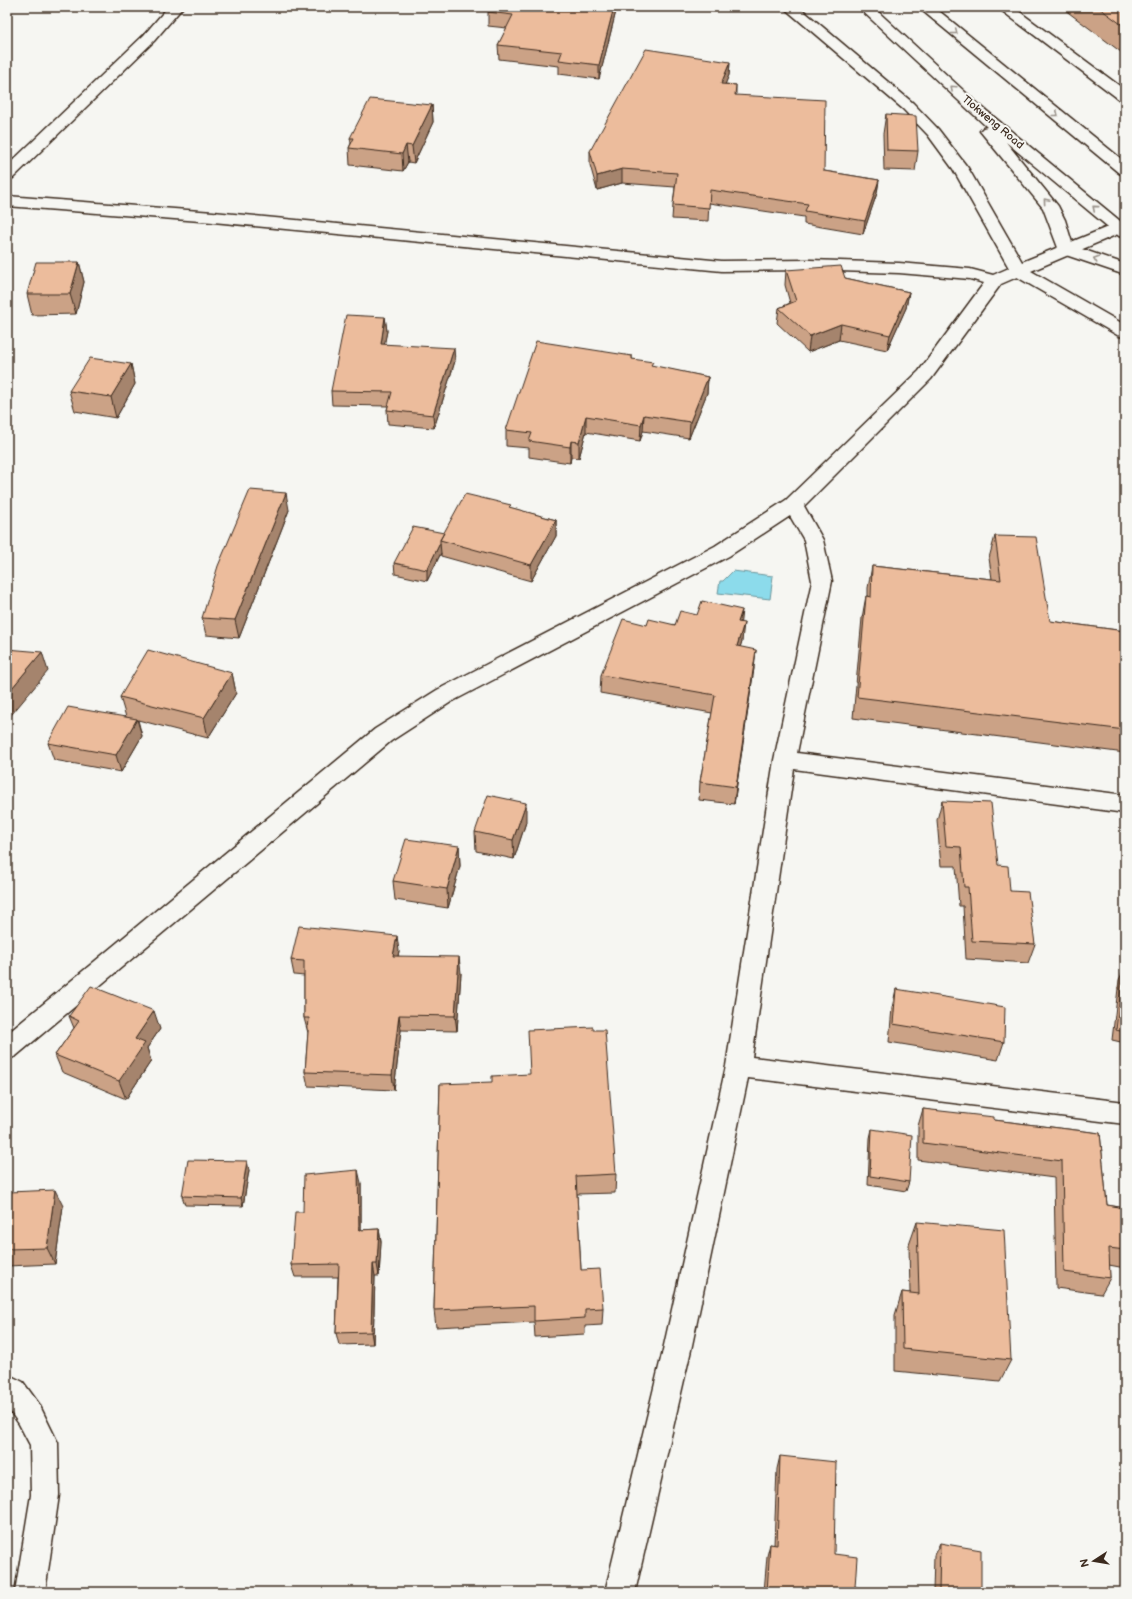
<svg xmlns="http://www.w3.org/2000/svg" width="1132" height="1599" font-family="'Balsamiq Sans',sans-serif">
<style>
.water{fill:#8cdbeb;stroke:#6c9499}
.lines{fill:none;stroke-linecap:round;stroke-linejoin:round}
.minor-casing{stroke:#3b2a1e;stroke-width:3}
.major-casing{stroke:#3b2a1e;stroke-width:3}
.minor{fill:#f6f6f2;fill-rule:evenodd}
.major{fill:#f6f6f2;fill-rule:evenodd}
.wall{fill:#cba286;stroke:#3b2a1e}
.shaded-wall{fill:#a5846d;stroke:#3b2a1e}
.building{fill:#ecbc9c;stroke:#3b2a1e}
.oneway{stroke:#989088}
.labels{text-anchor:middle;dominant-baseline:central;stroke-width:4;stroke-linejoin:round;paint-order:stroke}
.far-street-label{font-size:11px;fill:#3b2a1e;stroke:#f6f6f2}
</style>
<rect width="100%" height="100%" fill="#f6f6f2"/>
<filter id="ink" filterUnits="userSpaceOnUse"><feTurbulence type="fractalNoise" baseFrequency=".025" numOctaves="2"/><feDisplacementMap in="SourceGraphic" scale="8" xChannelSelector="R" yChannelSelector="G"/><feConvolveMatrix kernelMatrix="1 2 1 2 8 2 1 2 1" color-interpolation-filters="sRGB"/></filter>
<g filter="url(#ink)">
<path class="water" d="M733 571 773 576 770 599 718 593 720 581H723Z"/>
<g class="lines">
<g class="minor-casing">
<path id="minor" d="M168 7H183L154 41 13 178 7 180V166L144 35Z
M783 7H799L913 103 938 129 968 168 1022 262 1125 220V231L1031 271 1125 325V337L1119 336 1017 277 1001 284 931 379 804 506 823 540 832 581 797 753 1125 795V813L794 769 752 1057 1125 1102V1124L748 1078 691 1350 635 1592H605L663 1350 726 1066 774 760 812 581 804 540 790 516 729 556 451 702 391 741 16 1056 7 1060V1034L375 729 437 690 715 546 786 500 919 371 984 283 970 279 899 273 810 270 722 271 213 222 7 206V196L213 212 722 261 810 260 899 263 970 269 993 275 1009 268 953 169 928 135 903 109Z
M997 7H1013L1125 90V102L1120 100Z
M7 1374 23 1382 39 1404 58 1443 59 1495 45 1592H15L31 1495 30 1445 19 1424 7 1407Z"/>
</g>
<g class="major-casing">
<path id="major" d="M858 7H873L977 103 1125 225V238L1119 236 1006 142 1058 206 1065 220 1073 246 1125 264V275L1060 253 1043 208 980 131 983 128 987 127Z
M918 7H934L1125 162V175L1119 173Z"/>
</g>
<use href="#minor" class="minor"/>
<use href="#major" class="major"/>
</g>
<path class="wall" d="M617 7 599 79 559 74V66L499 59 498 45 507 28 488 26V12Z
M1061 7H1125V55Z
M730 62 729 75 725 84 736 85V95L824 171 879 180 877 193 863 234 804 224V217L709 203 708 221 672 219 673 205 675 187 622 183 597 190 590 165V151Z
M432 105 433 122 414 163 408 162 403 171 350 165 349 148 351 143 350 138Z
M886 114 918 151 915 171 884 170 883 134Z
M79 262 84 282 76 314 32 315 27 294Z
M786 270 845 278 909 292 906 308 887 350 839 340 808 352 777 323 779 308 790 303 785 285Z
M385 317 387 331 384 344 455 361 434 428 388 424 387 410 388 406 332 405 331 391Z
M632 356V359L652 366 708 377 707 393 689 438 643 431 640 441 586 432 579 458 571 457 570 463 529 457V448L506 446V430Z
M131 364 135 384 116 418 75 411 69 391Z
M511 508 556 520V536L531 581 441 556V553L427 581 395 574 394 563 444 533Z
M289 510 239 638 206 635 202 618Z
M995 536 1050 621 1125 631V753L853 718 862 618 866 596H868V588L872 566 992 579 989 558Z
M741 623 742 641 740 647 754 668 734 804 699 800 700 782 712 713 600 693 601 675 647 625Z
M232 673 236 693 208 738 138 720 142 736 121 772 54 760 48 743 126 717 120 697Z
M942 801 998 865 1035 944 1028 963 966 959 963 906H959L956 866H941L937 820Z
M526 822 514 859 476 851 475 832Z
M459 846 460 866 448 908 395 900 393 881Z
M399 951 398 956 461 973 457 1031 401 1030 394 1090 308 1086 305 1072 308 1033 304 1018V976L294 975 291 960Z
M1123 971H1125V1043L1112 1040 1119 980Z
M896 989 1004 1042 998 1060 889 1042 892 1008Z
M69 1016 160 1029 147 1048 151 1061 126 1099 62 1072 55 1055 74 1028Z
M440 1084 616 1174 615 1193 577 1194 581 1270 603 1308 602 1325 585 1326V1334L535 1337 534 1322 436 1327 434 1310Z
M923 1109 994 1120 1100 1133 1107 1205 1125 1208V1268L1109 1265 1110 1278 1101 1294 1056 1288 1054 1178 918 1160V1126Z
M872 1129 909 1182 906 1191 868 1185 870 1138Z
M249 1170 243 1206 185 1205 182 1196Z
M361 1183V1230L379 1229 381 1242 379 1276H375L373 1344 339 1345 336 1333 338 1277H295L291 1265 303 1212Z
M7 1206H63L55 1264 7 1266Z
M917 1222 1011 1360 1000 1381 895 1371V1315L902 1292 910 1293 909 1245Z
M780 1456 834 1554 855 1587 890 1592H764L767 1556 770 1544 774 1545 777 1469Z
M940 1543 981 1592H933L934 1555Z"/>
<path class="shaded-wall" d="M614 7H617L599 79V65Z
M730 62 729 75 720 97 721 84Z
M432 105 433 122 414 163 412 146Z
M406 145 408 162 403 171 402 154Z
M622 169V183L597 190V176Z
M879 180 877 193 863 234 865 221Z
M79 262 84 282 76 314 70 294Z
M909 292 906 308 887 350 890 335Z
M385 317 387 331 382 357 381 344Z
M841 324 839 340 808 352 810 336Z
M454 348 455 361 434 428 433 415Z
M131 364 135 384 116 418 111 397Z
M708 377 707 393 689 438 690 422Z
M644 415 643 431 640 441 641 425Z
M586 416V432L579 458V442Z
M571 441V457L570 463V447Z
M286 493 289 510 239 638 235 620Z
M556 520V536L531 581V565Z
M440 543 441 553 427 581V570Z
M742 610 740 628 738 622Z
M744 623 742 641 735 664 737 646Z
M756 650 754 668 734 804 736 787Z
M42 652 48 671 7 720V694Z
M232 673 236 693 208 738 204 718Z
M137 719 142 736 121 772 116 755Z
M526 803V822L514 859 513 840Z
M459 846 460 866 448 908 447 889Z
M397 936 399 951 395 971 393 956Z
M459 957 461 973 457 1031 455 1016Z
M154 1011 160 1029 147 1048 151 1061 126 1099 119 1081 135 1039Z
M399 1015 401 1030 394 1090 392 1075Z
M247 1161 249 1170 243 1206 241 1198Z
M358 1170 361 1183V1242L359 1230Z
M55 1190 63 1206 55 1264 47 1248Z
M379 1229 381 1242 379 1276 377 1264Z
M373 1264 375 1276 373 1344 371 1332Z"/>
<path class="building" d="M491 7H614L599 65 559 60 562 52 498 45 513 15 488 12Z
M1098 7H1125V27Z
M646 49 730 62 721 84 736 85 735 95 825 100 824 171 879 180 865 221 805 211 808 204 710 190 709 208 673 205 677 173 622 169 597 176 590 151Z
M370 99 432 105 412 146 406 145 402 154 349 148 354 138H350Z
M886 114 916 116 918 151 887 150Z
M36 262H79L70 294H27Z
M841 266 845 278 909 292 890 335 841 324 810 336 779 308 796 301 786 270Z
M346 315 385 317 381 344 454 348 433 415 387 410 392 392 331 391Z
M536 341 632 356V359L653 362 651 365 708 377 690 422 644 415 641 425 586 416 579 442 571 441 570 447 529 441 532 433 506 430Z
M90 358 131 364 111 397 69 391Z
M250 490 286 493 235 620 202 618 218 566Z
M465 494 511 505 509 507 556 520 531 565 440 540Z
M413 527 444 533 440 540V543L427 570 394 563Z
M995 536 1036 537 1050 621 1125 631V730L857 697 866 596 871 597 872 566 1001 580Z
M702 601 742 610 738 622 744 623 737 646 756 650 736 787 700 782 715 695 601 675 623 619 647 625 649 619 675 625 680 611 697 615Z
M7 649 42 652 7 694Z
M148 650 232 673 204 718 120 697Z
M68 707 137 719 116 755 48 743Z
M488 795 526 803 513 840 475 832Z
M942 801 991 803 998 865 1008 866 1010 891 1028 892 1035 944 972 941 968 887H964L961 847 946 846Z
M406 839 459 846 447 889 393 881Z
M299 926 397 936 393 956 459 957 455 1016 399 1015 392 1075 305 1072 309 1018H304V961L291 960Z
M1123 971H1125V1032L1116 1030Z
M91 986 154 1011 135 1039 145 1043 119 1081 55 1055 79 1021 69 1016Z
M896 989 1005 1007 1004 1042 893 1024Z
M593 1027V1030H605L616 1174 576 1176 581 1270 600 1269 603 1308 585 1309V1318L534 1321V1306L434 1310 440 1084 492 1082V1076L530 1074 528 1030Z
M923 1109 994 1117V1120L1100 1133 1107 1205 1125 1208V1250L1109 1248 1110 1278 1064 1272 1062 1161 923 1143Z
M872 1129 912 1135 909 1182 870 1176Z
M188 1160 247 1161 241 1198 182 1196Z
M358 1170 359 1230 379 1229 377 1264H373L371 1332 336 1333 339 1264 291 1265 295 1212H303L304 1175Z
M55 1190 47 1248 7 1249V1206L9 1192Z
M917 1222 1004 1230 1011 1360 903 1349 902 1292 919 1294Z
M780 1456 836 1462 834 1554 857 1557 855 1587 890 1592H767L770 1544 777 1545Z
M940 1543 981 1550V1592H939Z"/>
<defs><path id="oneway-chevron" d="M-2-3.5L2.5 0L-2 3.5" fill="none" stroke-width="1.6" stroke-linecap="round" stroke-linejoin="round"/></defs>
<g class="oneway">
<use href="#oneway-chevron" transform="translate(955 32) rotate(39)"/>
<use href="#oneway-chevron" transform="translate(953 88) rotate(-137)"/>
<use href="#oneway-chevron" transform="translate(1056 114) rotate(39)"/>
<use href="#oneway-chevron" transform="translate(1046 201) rotate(-131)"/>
<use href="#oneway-chevron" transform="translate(1095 208) rotate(-140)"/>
<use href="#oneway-chevron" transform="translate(1096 259) rotate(-161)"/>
</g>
</g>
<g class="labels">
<g class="far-street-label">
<text transform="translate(993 122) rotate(40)">Tlokweng Road</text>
</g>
</g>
<rect width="1132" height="1599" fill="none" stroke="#f6f6f2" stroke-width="24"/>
<rect x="12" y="12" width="1108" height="1575" fill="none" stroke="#3b2a1e" stroke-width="1.5" filter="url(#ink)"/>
<g transform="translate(1094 1561) rotate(258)" stroke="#f6f6f2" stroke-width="3" paint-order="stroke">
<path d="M0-3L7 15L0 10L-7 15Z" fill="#3b2a1e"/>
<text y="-6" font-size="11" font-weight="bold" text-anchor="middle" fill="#3b2a1e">N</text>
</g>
</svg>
